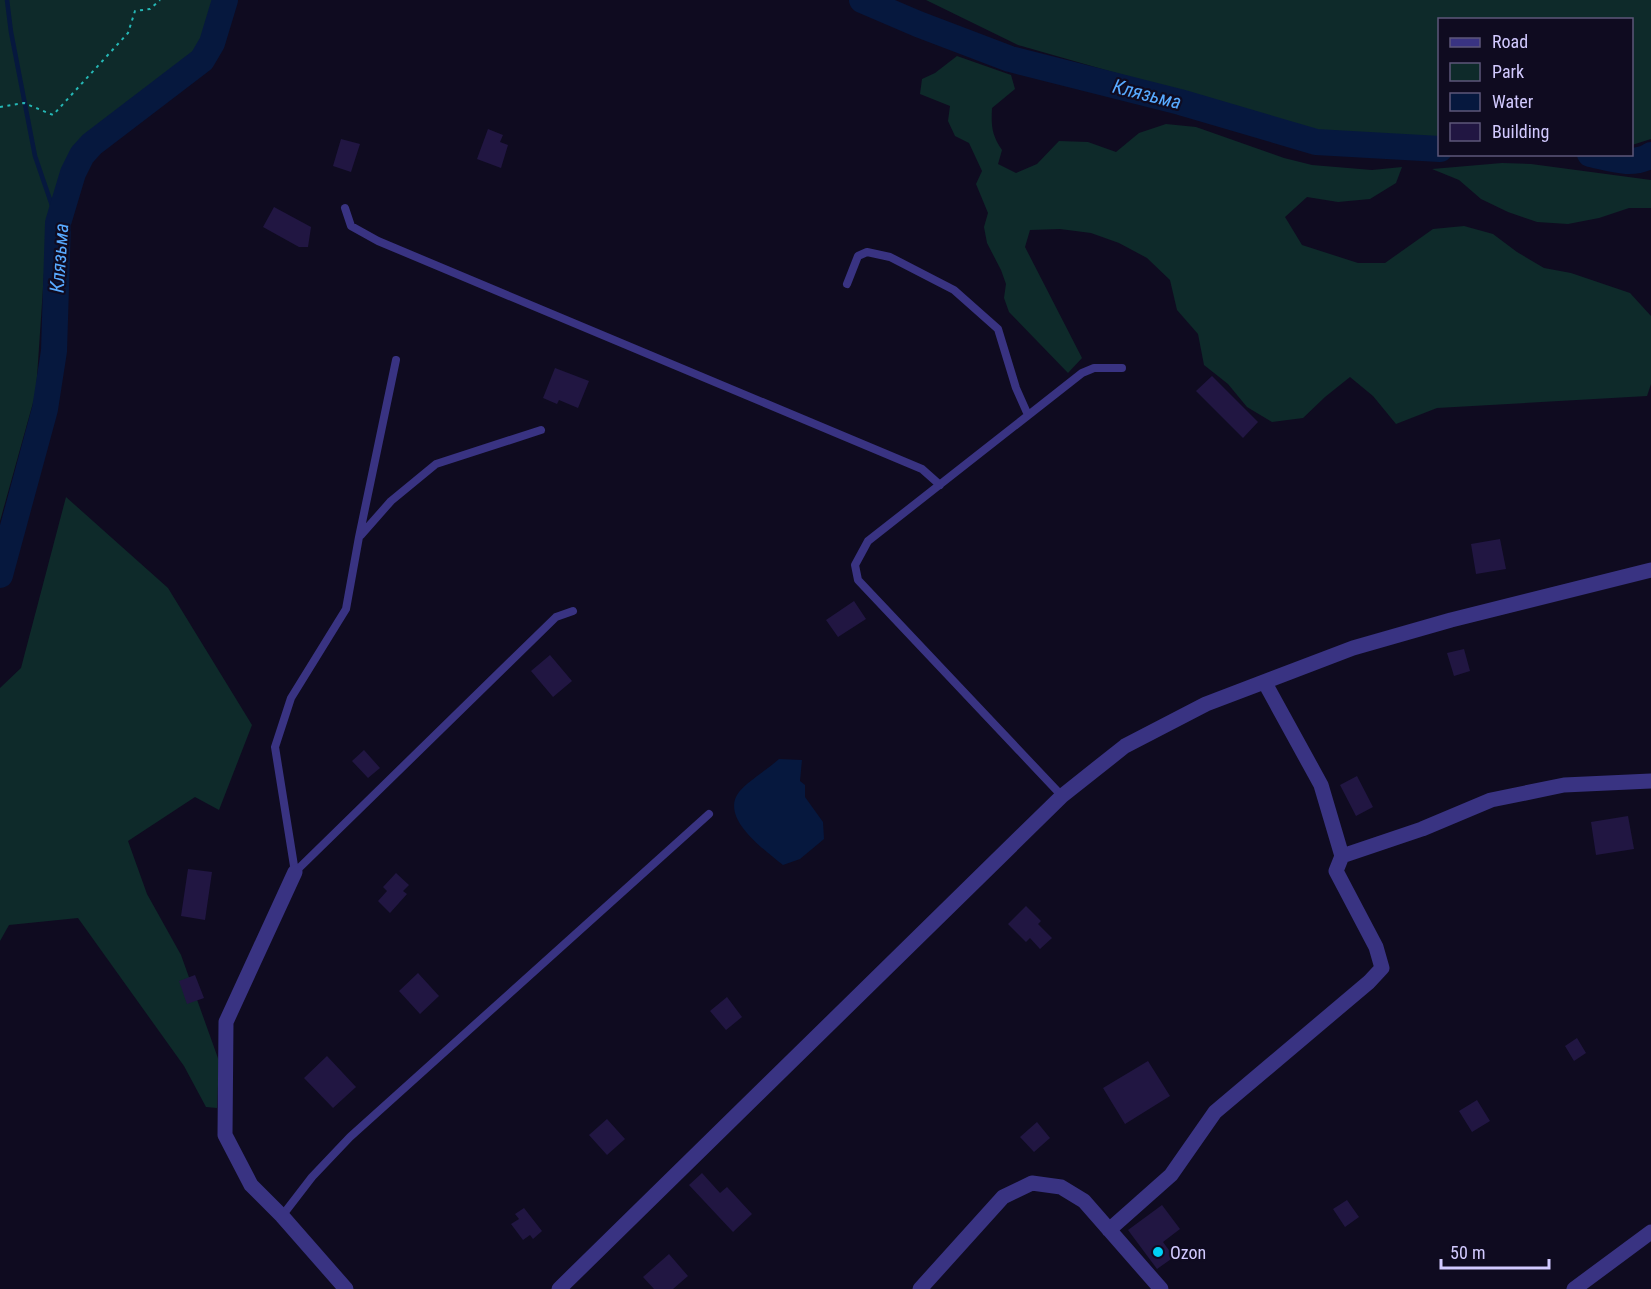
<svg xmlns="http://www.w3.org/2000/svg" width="1651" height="1289" font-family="'Roboto Condensed',sans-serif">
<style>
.green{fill:#0e2a2a}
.water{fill:#06183e}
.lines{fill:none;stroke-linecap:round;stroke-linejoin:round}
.stream{stroke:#06183e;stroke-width:4.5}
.river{stroke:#06183e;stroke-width:26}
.building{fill:#211642}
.path{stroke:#25b7b5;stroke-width:2;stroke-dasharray:3 4.5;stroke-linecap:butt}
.lane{stroke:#393382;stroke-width:8}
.street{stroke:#393382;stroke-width:15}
.poi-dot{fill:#00d1f5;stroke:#0f0b20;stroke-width:2}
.labels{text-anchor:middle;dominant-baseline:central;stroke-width:4.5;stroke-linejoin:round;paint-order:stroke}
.poi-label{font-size:18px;fill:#d2caff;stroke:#0f0b20;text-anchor:start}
.water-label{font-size:20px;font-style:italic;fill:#58aaff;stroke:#0f0b20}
</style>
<rect width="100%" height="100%" fill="#0f0b20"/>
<path class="green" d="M0 0H213L196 58 86 139 60 174 48 214 36 392 0 521Z
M926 0H1651V139L1632 145V20H1440L1439 140H1416L1330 134 1018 45Z
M957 56 1011 75 1015 89 992 108C991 127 992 135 1002 150L998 164 1016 173 1037 164 1059 141 1088 142 1116 152 1139 133 1166 124 1196 127 1284 158 1312 165 1372 170 1402 167 1396 183 1370 199 1338 202 1307 197 1285 217 1302 245 1358 263H1385L1433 229 1464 226 1493 234 1517 252 1544 268 1571 273 1630 293 1651 316V384L1647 396 1437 408 1396 424 1373 396 1350 377 1325 397 1303 418 1272 422 1247 407 1228 384 1204 365 1198 334 1177 310 1170 280 1147 258 1119 243 1091 233 1060 229 1030 230 1025 247 1082 358 1068 373 1009 312 1004 298 1006 284 1001 270 987 243 984 227 988 213 976 184 982 171 969 143 955 136 948 121 950 106 920 94 922 79 935 73Z
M1502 163 1531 164 1651 180V208H1629L1599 218 1568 224 1537 222 1508 212 1481 199 1459 180 1432 169Z
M66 497 168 588 252 725 219 810 195 797 128 841 147 894 181 955 219 1061 217 1108 206 1107 184 1066 78 918 9 925 0 941V688L21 668Z"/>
<path class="water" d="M779 759 802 760 800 781 805 785V797L823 822 824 839 800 859 783 865C765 850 719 818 739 792 749 780 767 770 779 759Z"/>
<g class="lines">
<path class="stream" d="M7 0 11 32 35 156 58 223"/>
<path class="river" d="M862 0 918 24 1010 59 1180 102 1316 142 1440 149
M1590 154C1609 158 1633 167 1651 155
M0 575 45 409 54 351 58 223 73 173 82 155 92 144 202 60 212 43 225 0"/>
</g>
<path class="building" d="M488 129 503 135 500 142 508 145 501 168 477 159Z
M341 139 360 144 351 172 333 166Z
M274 207 311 227 308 247H299L263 227Z
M555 368 589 381 578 408 559 400 557 404 543 398Z
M1212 376 1258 422 1243 438 1196 391Z
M1500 539 1506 569 1476 574 1471 544Z
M854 601 866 619 838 637 826 620Z
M1464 649 1470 671 1454 676 1447 653Z
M550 655 572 681 553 697 531 671Z
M364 750 380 768 368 778 352 761Z
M1357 776 1373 807 1356 816 1340 785Z
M1628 816 1634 849 1596 855 1591 822Z
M188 869 212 872 205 920 181 916Z
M396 873 409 885 403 891 407 894 390 913 378 901 387 891 383 887Z
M1026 906 1041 921 1038 924 1052 938 1040 949 1030 938 1026 942 1008 924Z
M418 973 439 996 420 1014 399 991Z
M195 975 204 998 187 1004 179 981Z
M727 997 742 1017 726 1030 710 1011Z
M1577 1038 1586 1053 1574 1061 1565 1046Z
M327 1056 356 1087 333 1108 304 1078Z
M1148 1061 1170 1096 1125 1124 1103 1088Z
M1477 1100 1490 1121 1472 1132 1459 1111Z
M607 1119 625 1139 607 1155 589 1135Z
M1037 1122 1050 1138 1034 1152 1020 1137Z
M702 1173 720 1193 727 1187 752 1214 733 1232 689 1185Z
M1347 1200 1359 1217 1345 1227 1333 1209Z
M1162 1205 1180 1229 1163 1242 1174 1257 1157 1269 1128 1230Z
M524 1208 542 1231 533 1239 530 1235 523 1240 511 1224 519 1219 515 1214Z
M669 1254 688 1276 673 1289H654L643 1277Z"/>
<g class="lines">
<path class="path" d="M0 107 24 103 53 115 128 33 135 11 150 9 160 0"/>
<path class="lane" d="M345 208 351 226 378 241 922 469 940 485
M847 284 858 256 867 252 890 257 954 290 998 329 1016 388 1028 415
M361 535 391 501 436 464 541 430
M1062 796 858 580 855 565 868 541 1082 373 1094 368H1122
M295 872 275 747 291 698 346 609 359 537 396 360
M295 872 556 617 573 611
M282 1216 312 1177 350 1137 709 814"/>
<path class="street" d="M1342 856 1422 829 1491 800 1564 785 1651 781
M295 872 226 1022 225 1135 251 1185 282 1216 346 1289
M1109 1230 1171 1175 1215 1112 1369 982 1382 968 1376 947 1336 871 1342 856 1321 785 1265 683
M559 1289 1062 796 1125 746 1206 704 1353 648 1451 620 1651 570
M920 1289 1003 1197 1032 1183 1061 1187 1084 1201 1161 1289
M1574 1289 1651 1232"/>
</g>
<circle class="poi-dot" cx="1158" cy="1252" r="6"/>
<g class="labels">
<g class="poi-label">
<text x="1170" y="1252">Ozon</text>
</g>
<g class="water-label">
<text transform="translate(1147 94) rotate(14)">Клязьма</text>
<text transform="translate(59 258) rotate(-86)">Клязьма</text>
</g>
</g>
<rect x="1438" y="18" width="195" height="138" fill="#0f0b20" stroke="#5d5779" stroke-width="1.5"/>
<rect x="1450" y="38" width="30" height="9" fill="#393382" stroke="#5d5779" stroke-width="1.5"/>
<text x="1492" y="48" font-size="18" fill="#d2caff">Road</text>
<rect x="1450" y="63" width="30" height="18" fill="#0e2a2a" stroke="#5d5779" stroke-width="1.5"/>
<text x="1492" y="78" font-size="18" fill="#d2caff">Park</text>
<rect x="1450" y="93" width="30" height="18" fill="#06183e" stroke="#5d5779" stroke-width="1.5"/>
<text x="1492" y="108" font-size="18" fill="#d2caff">Water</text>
<rect x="1450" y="123" width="30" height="18" fill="#211642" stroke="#5d5779" stroke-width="1.5"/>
<text x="1492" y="138" font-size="18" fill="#d2caff">Building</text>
<path d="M1441 1259v9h108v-9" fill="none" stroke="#d2caff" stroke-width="3"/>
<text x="1450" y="1259" font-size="18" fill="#d2caff" stroke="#0f0b20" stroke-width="4.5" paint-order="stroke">50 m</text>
</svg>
